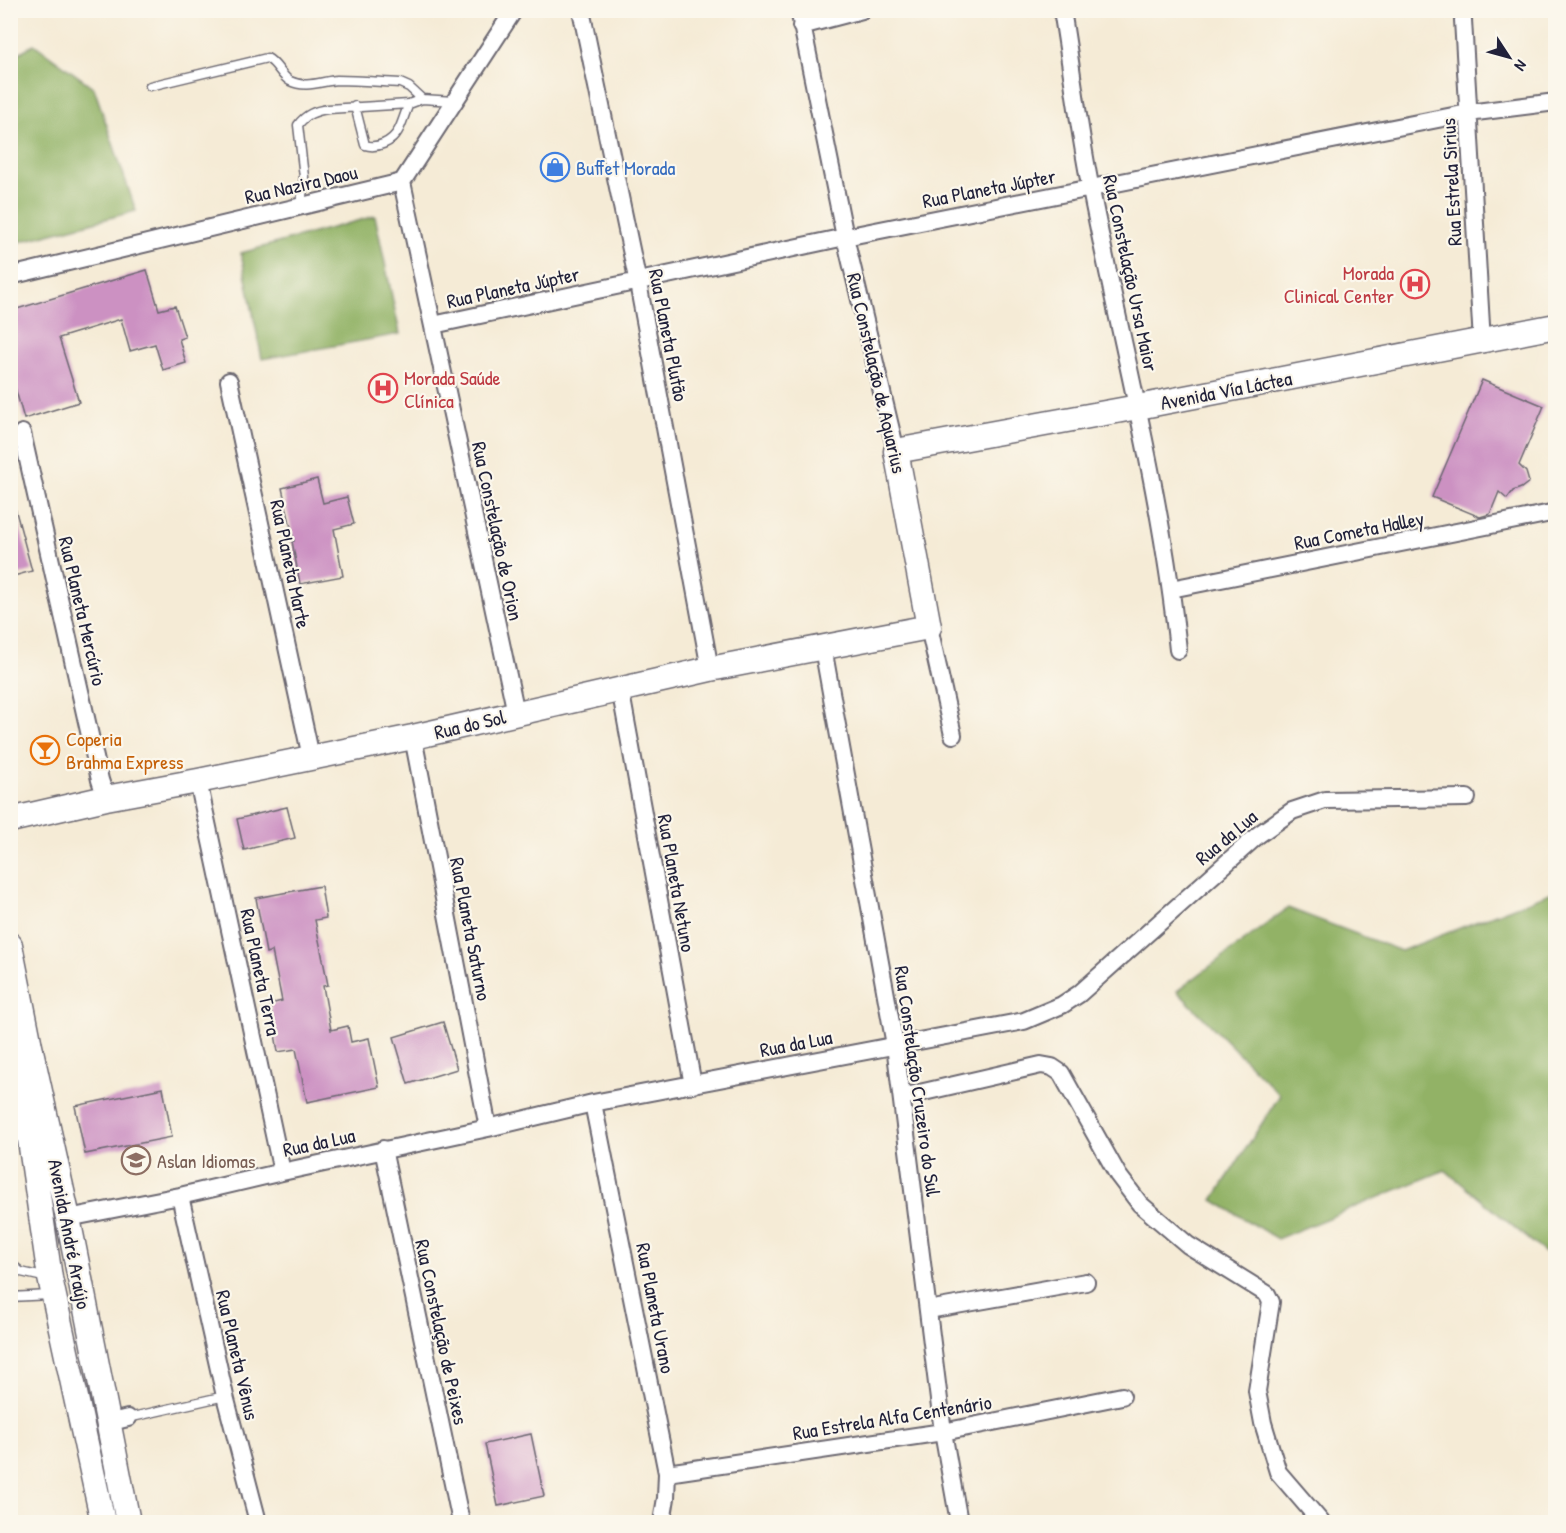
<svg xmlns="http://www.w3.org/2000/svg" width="1566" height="1533" font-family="'Patrick Hand',sans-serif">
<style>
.forest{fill:#92b266;stroke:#5a6a50;stroke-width:1.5}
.building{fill:#cc91c2}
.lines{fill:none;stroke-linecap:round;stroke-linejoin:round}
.lane-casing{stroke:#6c6871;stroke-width:11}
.street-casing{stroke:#6c6871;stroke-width:20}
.secondary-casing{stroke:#6c6871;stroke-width:27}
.lane{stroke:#fff;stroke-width:8}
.street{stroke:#fff;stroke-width:16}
.secondary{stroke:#fff;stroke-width:24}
.labels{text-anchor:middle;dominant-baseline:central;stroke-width:4.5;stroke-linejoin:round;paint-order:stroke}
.shop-label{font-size:20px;fill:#366cbe;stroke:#fbf7ec;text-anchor:start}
.street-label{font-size:20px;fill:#22223b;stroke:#fbf7ec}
.health-label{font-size:20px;fill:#be3a42;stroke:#fbf7ec;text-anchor:end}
.food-label{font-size:20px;fill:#c56008;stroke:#fbf7ec;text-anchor:start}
.education-label{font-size:20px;fill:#785e54;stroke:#fbf7ec;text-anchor:start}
</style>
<rect width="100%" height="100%" fill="#fbf7ec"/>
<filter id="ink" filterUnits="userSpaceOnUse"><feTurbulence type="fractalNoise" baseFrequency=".0167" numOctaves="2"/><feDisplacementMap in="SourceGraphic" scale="12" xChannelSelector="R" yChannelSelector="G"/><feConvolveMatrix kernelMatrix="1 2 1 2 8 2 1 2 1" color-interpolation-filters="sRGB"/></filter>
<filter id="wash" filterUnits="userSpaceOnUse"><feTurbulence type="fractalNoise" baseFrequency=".008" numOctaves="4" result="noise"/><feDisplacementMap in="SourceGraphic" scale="24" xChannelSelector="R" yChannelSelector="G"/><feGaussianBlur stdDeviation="1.35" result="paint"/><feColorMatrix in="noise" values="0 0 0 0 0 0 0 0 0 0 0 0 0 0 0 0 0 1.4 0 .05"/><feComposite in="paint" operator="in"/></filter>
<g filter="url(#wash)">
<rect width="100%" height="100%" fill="#f5ebd6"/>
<path class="forest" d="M34 44 94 88 136 211 11 244V58Z
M375 216 400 334 262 359 241 253Z
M1555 891V1261L1445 1170 1277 1239 1213 1200 1280 1095 1177 991 1288 908 1401 951Z"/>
<g id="blocks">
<path class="building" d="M147 270 159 310 175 306 185 337 179 339 186 363 163 370 155 344 130 351 121 319 59 338 79 402 24 419 13 380 10 381V311Z
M1482 380 1544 406 1519 465 1526 472 1529 482 1521 488 1513 491 1507 499 1499 492 1490 514 1480 517 1432 497Z
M317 479 323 503 347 497 354 524 334 529 343 576 300 584 292 541H294L282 488Z
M15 508 32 571 10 577V509Z
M287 807 295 838 244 850 237 819Z
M321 886 326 918 315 920 328 985 323 986 331 1030 348 1026 351 1042 369 1038 379 1087 307 1102 296 1049 278 1052 270 1004 282 1001 272 951 266 953 256 898Z
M443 1022 457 1069 408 1084 394 1037Z
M163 1088 172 1137 85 1154 75 1106Z
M531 1434 544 1496 498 1506 485 1444Z"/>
</g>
</g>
<g filter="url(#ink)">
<use href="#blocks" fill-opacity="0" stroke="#6c6871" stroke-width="1.5"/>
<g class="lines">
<g class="lane-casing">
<path id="lane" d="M150 86 267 58C277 63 281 76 290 81 306 89 322 81 337 80 358 80 379 82 400 83L409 87 422 99
M355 106 365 145C377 149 392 142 398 131 402 125 405 112 409 104
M301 206 304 177 298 125C306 114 315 111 328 109L409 104 422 99 454 101
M10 1263 21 1272 48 1278
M10 1297 50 1295
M128 1418 225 1396"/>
</g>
<g class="street-casing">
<path id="street" d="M581 10 638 283 710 669
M799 10 845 237 896 451
M1062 10C1072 70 1079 131 1091 190 1121 343 1162 494 1178 650
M1463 20 1482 342
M801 26 862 10
M402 182 516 713
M10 276 402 182 514 10
M433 325 845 237 1468 113 1556 102
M229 381 311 757
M22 433 100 780 106 798
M1171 589 1556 512
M929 627 953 735
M823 648 895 1045 943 1432 959 1522
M620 688 693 1085
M413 737 488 1128
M198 781 282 1172
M902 1097 1041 1065 1052 1067 1061 1073 1118 1175 1140 1204 1188 1245 1267 1294 1271 1302 1257 1391 1263 1423 1278 1472 1321 1522
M593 1103 667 1473 666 1498 662 1522
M383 1149 461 1522
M180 1196 225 1396 258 1522
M68 1218 180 1196 282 1172 488 1128 593 1103 1024 1021 1062 1005 1079 994 1258 835 1292 811 1325 800 1467 798
M928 1310 1086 1282
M107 1423 128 1418
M667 1473 943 1432 1122 1396"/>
</g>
<g class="secondary-casing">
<path id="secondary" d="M10 820 106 798 198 781 413 737 710 669 929 627 896 451 1138 407 1556 326
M10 945 30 1046 68 1218 128 1522
M10 1032 27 1119 50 1278 103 1522"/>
</g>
<use href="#lane" class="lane"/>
<use href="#street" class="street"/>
<use href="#secondary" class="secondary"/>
</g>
</g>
<defs>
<g id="shop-ring" transform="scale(1.5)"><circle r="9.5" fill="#fbf7ec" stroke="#3f7fe0" stroke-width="1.5"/><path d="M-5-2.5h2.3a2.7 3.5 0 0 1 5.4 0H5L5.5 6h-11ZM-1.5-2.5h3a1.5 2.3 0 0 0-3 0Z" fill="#3f7fe0"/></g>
<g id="hospital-ring" transform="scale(1.5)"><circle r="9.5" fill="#fbf7ec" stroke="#e0444e" stroke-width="1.5"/><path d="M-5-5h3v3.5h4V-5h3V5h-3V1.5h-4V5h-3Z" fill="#e0444e"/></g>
<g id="bar-ring" transform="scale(1.5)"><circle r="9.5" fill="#fbf7ec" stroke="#e8710a" stroke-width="1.5"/><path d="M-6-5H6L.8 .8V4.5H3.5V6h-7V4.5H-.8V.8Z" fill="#e8710a"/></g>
<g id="school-ring" transform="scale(1.5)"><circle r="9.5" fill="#fbf7ec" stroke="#8d6e63" stroke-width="1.5"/><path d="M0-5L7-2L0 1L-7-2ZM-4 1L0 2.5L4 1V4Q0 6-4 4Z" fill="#8d6e63"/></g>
</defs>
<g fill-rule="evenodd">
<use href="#shop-ring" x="555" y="167"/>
<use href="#hospital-ring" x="1415" y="284"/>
<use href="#hospital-ring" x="383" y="388"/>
<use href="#bar-ring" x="45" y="750"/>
<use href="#school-ring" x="136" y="1160"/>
</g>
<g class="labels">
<g class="shop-label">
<text x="576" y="167">Buffet Morada</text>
</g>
<g class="street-label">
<text transform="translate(1451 182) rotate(-93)">Rua Estrela Sirius</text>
<text transform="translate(301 184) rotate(-13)">Rua Nazira Daou</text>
<text transform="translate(989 188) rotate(-11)">Rua Planeta Júpter</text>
<text transform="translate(1131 273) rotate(78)">Rua Constelação Ursa Maior</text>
<text transform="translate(513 287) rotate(-12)">Rua Planeta Júpter</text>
<text transform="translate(669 335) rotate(79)">Rua Planeta Plutão</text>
<text transform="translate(877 373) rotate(77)">Rua Constelação de Aquarius</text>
<text transform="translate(1226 390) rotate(-11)">Avenida Vía Láctea</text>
<text transform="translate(1359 530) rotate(-11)">Rua Cometa Halley</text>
<text transform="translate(498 531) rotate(78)">Rua Constelação de Orion</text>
<text transform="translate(291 564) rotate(78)">Rua Planeta Marte</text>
<text transform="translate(83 611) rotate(77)">Rua Planeta Mercúrio</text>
<text transform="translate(470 724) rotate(-13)">Rua do Sol</text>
<text transform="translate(1226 837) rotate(-40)">Rua da Lua</text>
<text transform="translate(677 883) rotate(80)">Rua Planeta Netuno</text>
<text transform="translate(471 929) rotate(79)">Rua Planeta Saturno</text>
<text transform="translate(261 972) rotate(78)">Rua Planeta Terra</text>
<text transform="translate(796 1043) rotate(-11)">Rua da Lua</text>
<text transform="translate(918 1081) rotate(82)">Rua Constelação Cruzeiro do Sul</text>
<text transform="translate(319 1142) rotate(-12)">Rua da Lua</text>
<text transform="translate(70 1234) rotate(79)">Avenida André Araújo</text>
<text transform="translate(656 1308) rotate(79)">Rua Planeta Urano</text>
<text transform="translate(442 1332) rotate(78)">Rua Constelação de Peixes</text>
<text transform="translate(238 1355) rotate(77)">Rua Planeta Vênus</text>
<text transform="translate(892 1417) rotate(-9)">Rua Estrela Alfa Centenário</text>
</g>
<g class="health-label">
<text x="1394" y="272">Morada<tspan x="1394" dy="23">Clinical Center</tspan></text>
<text x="404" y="377" text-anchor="start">Morada Saúde<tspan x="404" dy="23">Clínica</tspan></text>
</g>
<g class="food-label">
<text x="66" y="738">Coperia<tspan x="66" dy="23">Brahma Express</tspan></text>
</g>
<g class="education-label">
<text x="157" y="1160">Aslan Idiomas</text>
</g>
</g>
<rect width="1566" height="1533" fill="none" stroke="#fbf7ec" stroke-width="36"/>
<g transform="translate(1509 57) rotate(126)" stroke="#fbf7ec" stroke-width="4.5" paint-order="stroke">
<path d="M0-4.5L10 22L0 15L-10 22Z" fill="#22223b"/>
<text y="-9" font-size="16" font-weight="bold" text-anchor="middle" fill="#22223b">N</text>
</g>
</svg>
